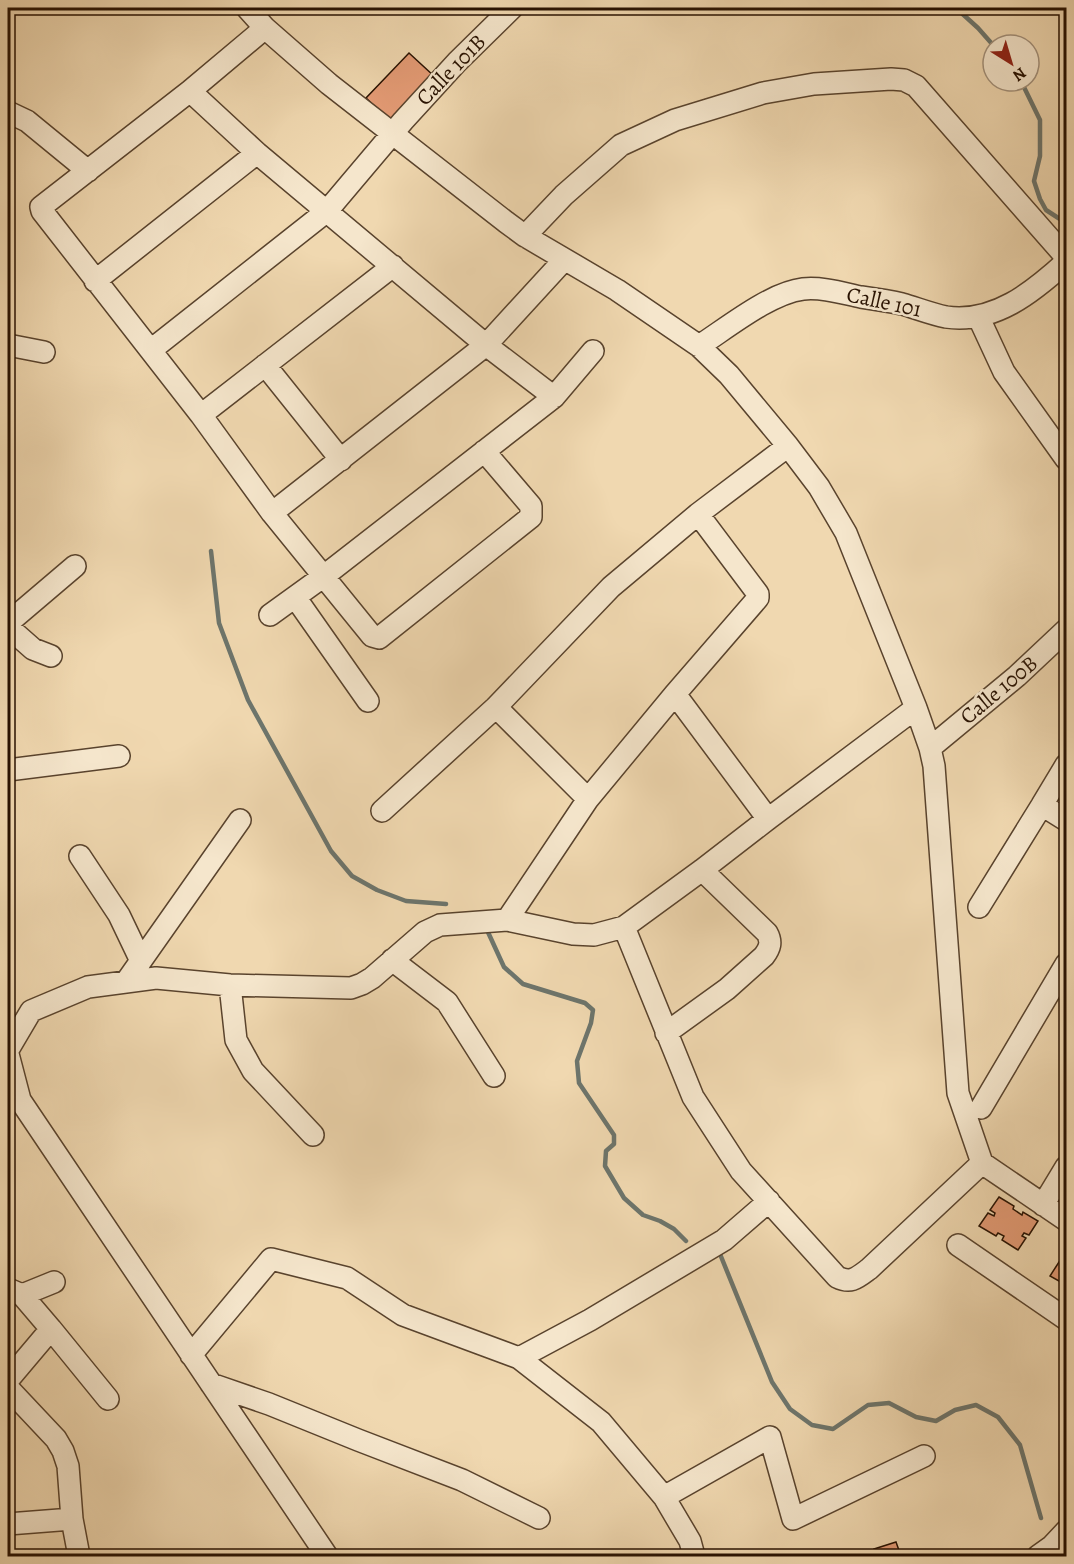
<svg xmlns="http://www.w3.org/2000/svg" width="1074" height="1564" font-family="Alegreya,serif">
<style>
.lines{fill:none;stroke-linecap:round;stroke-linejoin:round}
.stream{stroke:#6d756c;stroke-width:4.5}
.building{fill:#e49b75;stroke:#271101;stroke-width:1.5}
.minor-casing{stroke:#59432d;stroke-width:24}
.minor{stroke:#f5e6cc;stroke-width:21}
.labels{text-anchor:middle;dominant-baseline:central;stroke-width:5;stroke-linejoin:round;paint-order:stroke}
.street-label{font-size:22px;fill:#271101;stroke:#f5e6cc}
</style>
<rect width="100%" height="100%" fill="#f0d8b0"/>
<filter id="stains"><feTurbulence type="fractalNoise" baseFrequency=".00333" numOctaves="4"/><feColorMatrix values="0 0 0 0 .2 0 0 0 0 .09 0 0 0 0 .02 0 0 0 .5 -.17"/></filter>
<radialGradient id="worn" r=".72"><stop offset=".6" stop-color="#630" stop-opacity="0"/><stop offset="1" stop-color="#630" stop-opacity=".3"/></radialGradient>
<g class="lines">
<path class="stream" d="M956 8 978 28 993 45
M1021 81 1040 120V156L1034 181 1040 199 1046 210 1066 223
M211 551 219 623 248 700 331 851 352 876 377 890 406 901 446 904
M487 930 504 967 523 984 585 1003 593 1010 591 1023 577 1061 579 1083 614 1135V1144L606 1151 605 1166 624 1198 643 1215 660 1221 674 1229 686 1241
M720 1254 772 1382 790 1409 812 1425 833 1429 868 1405 889 1403 916 1417 936 1421 955 1410 976 1405 998 1417 1020 1445 1041 1518"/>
</g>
<path class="building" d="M409 53 435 77 391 122 366 98Z
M999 1197 1014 1206 1013 1209 1022 1215 1023 1212 1038 1221 1029 1235 1024 1233 1022 1236 1026 1238 1018 1250 1002 1240 1004 1236 998 1233 996 1236 979 1226 988 1213 994 1216 995 1213 990 1210Z
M1066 1251V1285L1050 1276 1059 1262 1065 1265 1066 1262 1061 1259Z
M896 1542 901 1556H877L874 1549Z"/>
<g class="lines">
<g class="minor-casing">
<path id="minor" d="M247 8 265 28 329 84 506 222 525 236 617 290 699 346 729 375 788 446 819 487 846 533 916 708 930 748 934 766 958 1093 982 1163 1066 1220
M265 28 190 91 41 207 42 211 201 415 272 513 372 636 379 638 531 517V506L484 451
M190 91 257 153 486 345 554 397
M8 112 27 121 88 171
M525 236 564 195 621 145 675 120 763 93 814 84 891 79 904 80 916 86 1066 257
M95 281 257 153
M978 316 1004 372 1066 459
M8 345 44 352
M699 346C727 328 770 293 803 289 822 287 842 293 861 297 875 299 889 301 902 304 916 308 931 314 946 317 994 324 1033 292 1066 262
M151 350 327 211 403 121 457 62 512 8
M265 365 341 460
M201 415 393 266
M272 513 486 345 564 260
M295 597 368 701
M270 615 324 576 554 397 593 351
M8 623 75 566
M8 627 33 649 51 656
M675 694 768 819
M496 707 588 799
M930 748 1017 676 1066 630
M1066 765 1042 805 1066 820
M8 770 119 756
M382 811 496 707 611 587 698 514 788 446
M80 856 119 915 141 961
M979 907 1042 805
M507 920 588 799 675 694 758 598V594L698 514
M624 927 693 1097 741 1171 837 1277C851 1284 857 1278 869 1269L982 1163
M392 960 447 1002 494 1076
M126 982 240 820
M230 985 236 1040 253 1071 313 1135
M666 1033 727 989 764 956C770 948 772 942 767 933L702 870
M8 1050 31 1011 88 987 156 978 230 985 351 988 362 984 372 978 425 932 440 925 507 920 573 934 594 935 624 927 702 870 768 819 916 708
M8 1054 20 1100 327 1556
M981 1108 1066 964
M1043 1205 1066 1167
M958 1245 1066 1319
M8 1289 22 1295 54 1282
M22 1295 51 1329
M191 1355 271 1259 347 1278 403 1315 519 1358 601 1422 664 1497 690 1541 694 1556
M519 1358 590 1320 724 1240 769 1201
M8 1380 51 1329 108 1399
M211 1384 269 1404 358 1440 462 1480 539 1518
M8 1388 56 1439 63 1451 68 1466 72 1519 79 1556
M664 1497 770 1437 793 1519 924 1456
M8 1524 72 1519
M1038 1556 1052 1546 1066 1531"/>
</g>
<use href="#minor" class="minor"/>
</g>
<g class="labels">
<g class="street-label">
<text transform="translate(451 70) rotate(-46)">Calle 101B</text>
<text transform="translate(884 302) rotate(12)">Calle 101</text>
<text transform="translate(999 690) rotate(-40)">Calle 100B</text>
</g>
</g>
<rect width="1074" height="1564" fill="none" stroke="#f0d8b0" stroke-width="30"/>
<rect x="9" y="9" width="1056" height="1546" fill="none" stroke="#271101" stroke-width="3"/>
<rect x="15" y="15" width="1044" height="1534" fill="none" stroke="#271101" stroke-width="1.5"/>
<g transform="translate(1011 63) rotate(143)"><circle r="28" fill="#f5e6cc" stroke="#a3917b" stroke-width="1.5"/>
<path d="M0-4.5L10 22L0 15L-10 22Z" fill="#8f2418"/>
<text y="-9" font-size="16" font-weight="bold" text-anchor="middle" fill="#271101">N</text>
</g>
<rect width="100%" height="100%" filter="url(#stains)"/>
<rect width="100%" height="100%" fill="url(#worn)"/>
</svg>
